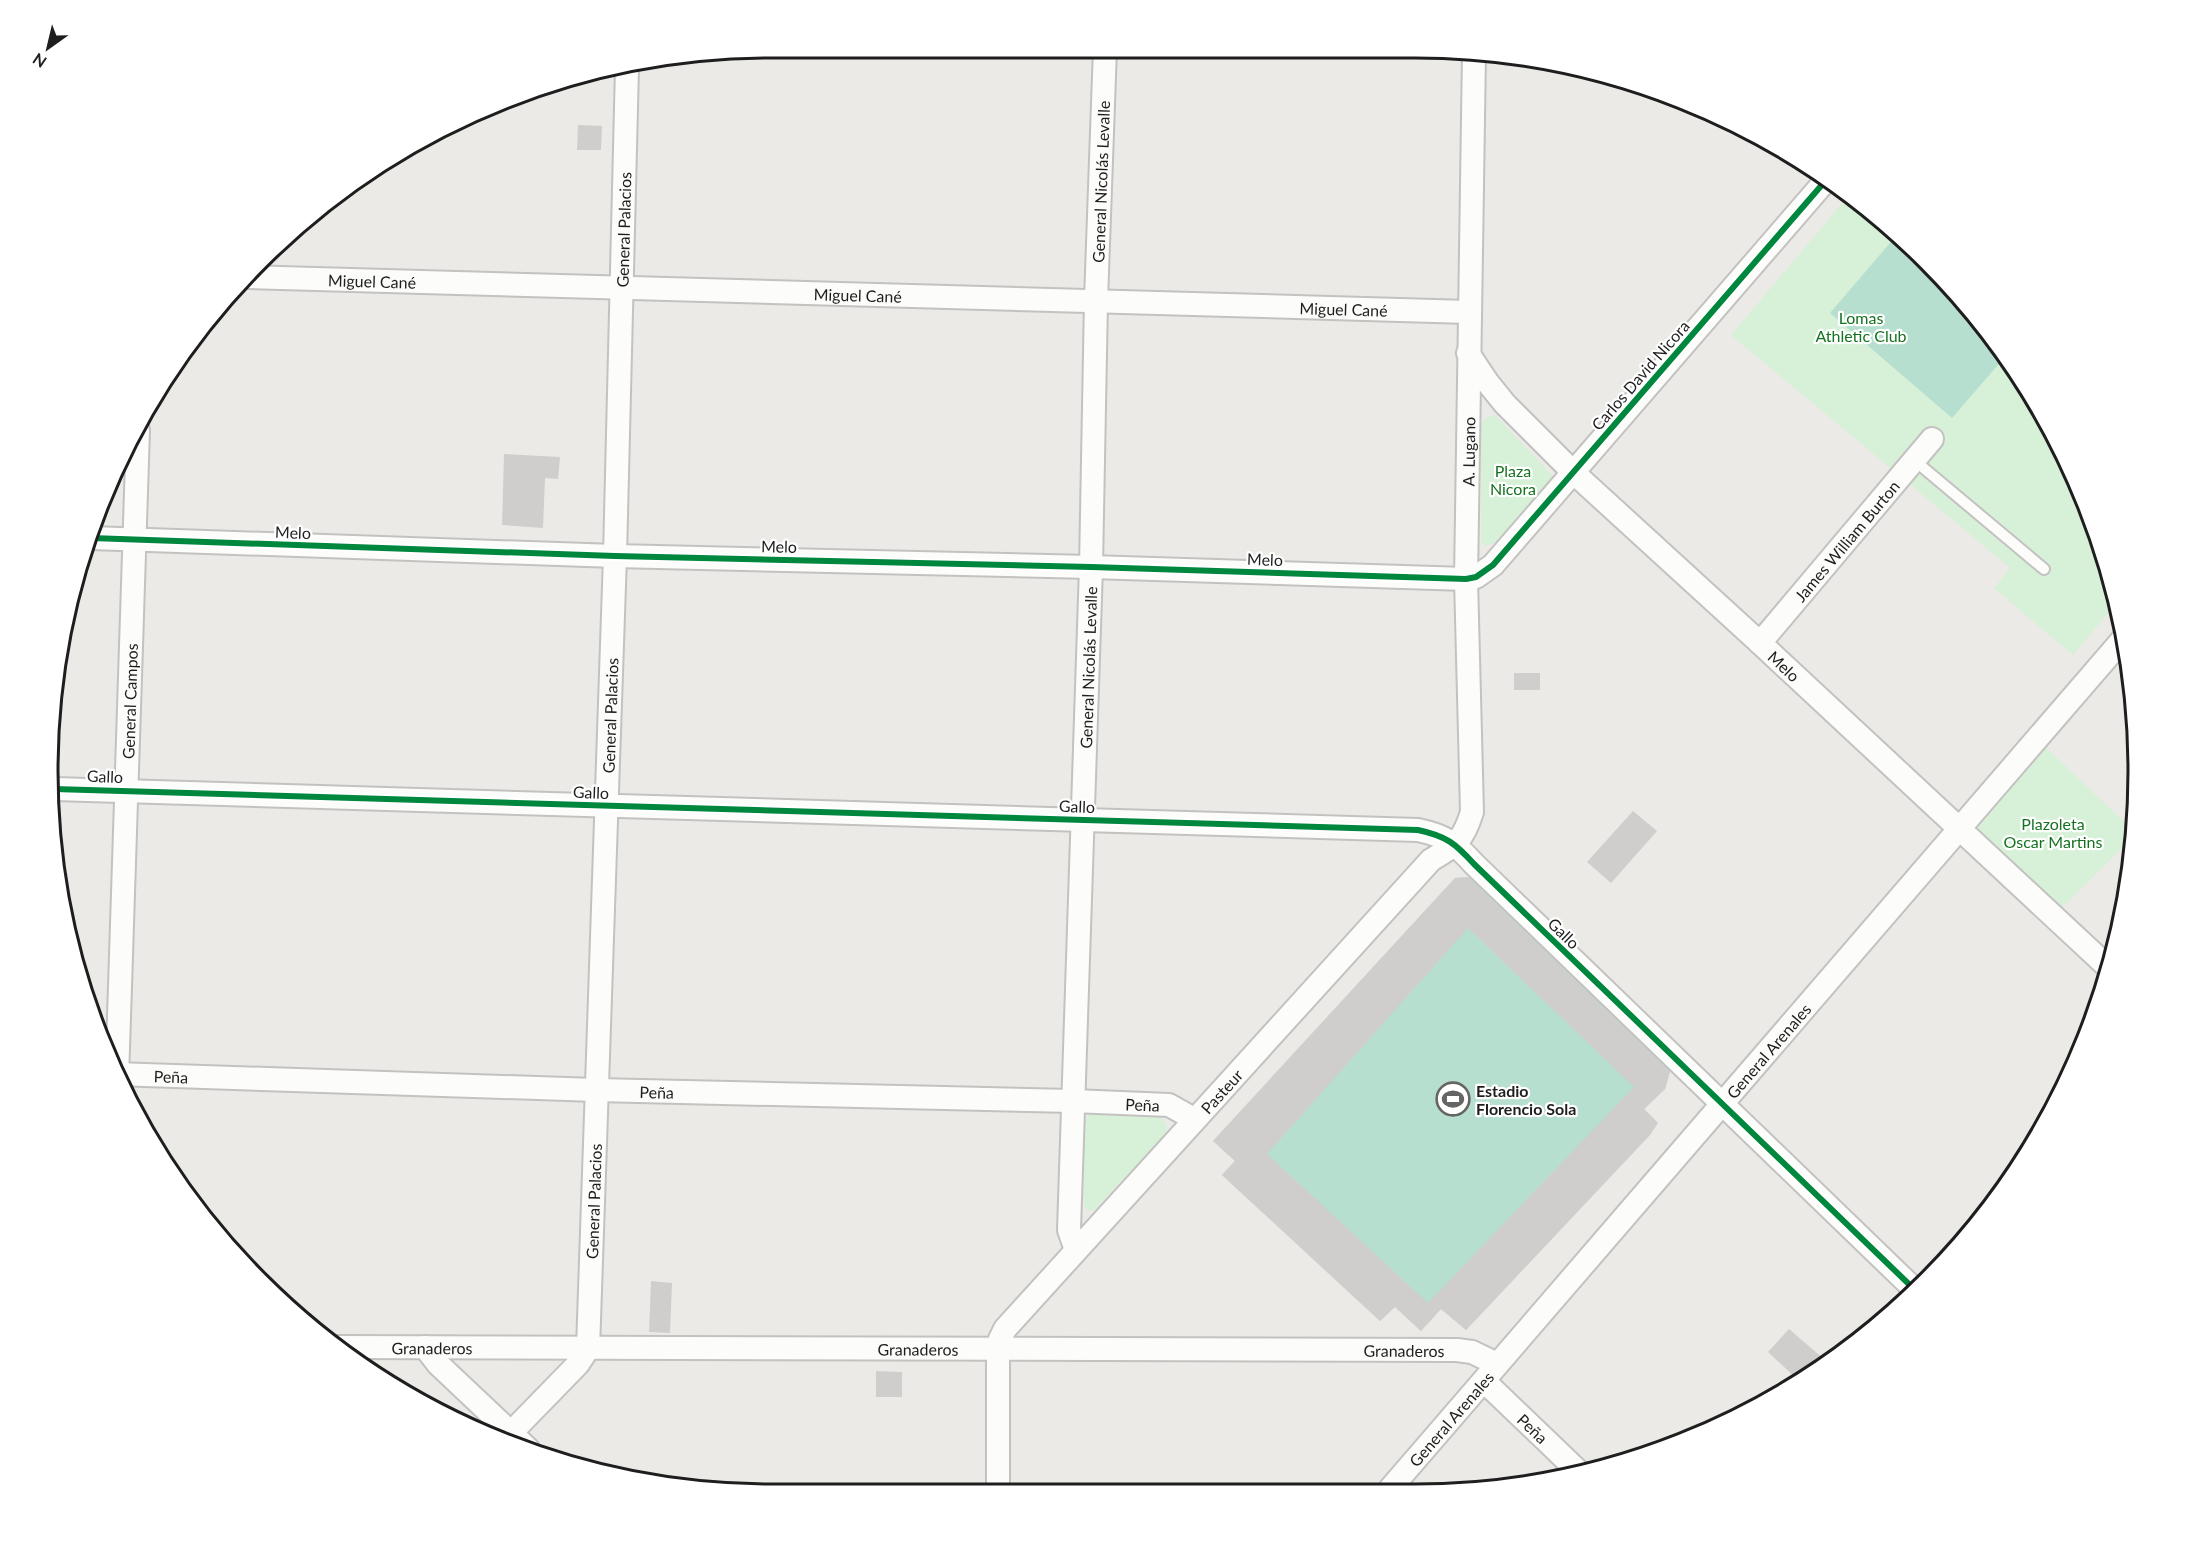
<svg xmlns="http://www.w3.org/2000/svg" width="2186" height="1543" font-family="Lato,sans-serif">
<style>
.park{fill:#d7f0d8}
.pitch{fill:#b6dfcf}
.building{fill:#d0cecc;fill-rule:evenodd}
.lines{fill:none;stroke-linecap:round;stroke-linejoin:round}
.lane-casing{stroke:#c3c2c1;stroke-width:14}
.street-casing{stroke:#c3c2c1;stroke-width:26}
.lane{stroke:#fcfcfb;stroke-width:10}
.street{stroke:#fcfcfb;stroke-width:22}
.cycleway-casing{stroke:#fff;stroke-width:10}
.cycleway{stroke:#00873e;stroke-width:6}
.labels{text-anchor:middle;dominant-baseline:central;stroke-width:4.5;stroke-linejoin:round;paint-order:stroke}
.street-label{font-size:16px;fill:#1e1e1e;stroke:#fff}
.park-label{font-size:16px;fill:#157220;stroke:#fff}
.poi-label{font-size:16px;font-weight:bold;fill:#1e1e1e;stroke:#fff;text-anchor:start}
.rim{fill:none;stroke:#1e1e1e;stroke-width:3}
</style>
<rect width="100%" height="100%" fill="#eceae7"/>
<path class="park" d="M1850 194 1958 294 2041 409 2099 539 2115 605 2073 655 1994 588 2010 568 1731 335Z
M1495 415 1552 475 1551 483 1495 543 1486 546 1481 542V424L1487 417Z
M2042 744 2134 831V836L2056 913 1968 830Z
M1095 1110 1159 1116 1167 1124 1165 1135 1094 1210 1087 1211 1084 1203V1126L1087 1116Z"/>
<path class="pitch" d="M1896 236 1958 294 2004 358 1952 418 1830 313Z
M1471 877 1671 1068 1665 1089 1644 1109 1658 1123 1649 1136 1466 1330 1441 1309 1421 1331 1395 1307 1380 1321 1222 1175 1235 1161 1213 1141 1455 878Z"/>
<path class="building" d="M578 125 602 126 601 150H577Z
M504 454 560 457 558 479 545 478 543 528 502 525Z
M1514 673H1540V690H1514Z
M1633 811 1657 831 1611 883 1587 862Z
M1468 877 1670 1072 1665 1089 1644 1109 1658 1123 1649 1136 1466 1330 1441 1309 1421 1331 1395 1307 1380 1321 1222 1175 1235 1161 1213 1141 1455 878ZM1468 928 1634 1087 1428 1303 1267 1154Z
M651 1281 672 1283 670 1333 649 1332Z
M1789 1329 1825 1360 1797 1379 1768 1352Z
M876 1371 902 1372V1397H876Z"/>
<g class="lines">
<g class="lane-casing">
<path id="lane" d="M1914 460 2044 569"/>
</g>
<g class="street-casing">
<g id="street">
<path id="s1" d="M248 277 1469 312"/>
<path id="s2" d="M1468 353 1488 383 1505 404 1574 473 1760 643 2110 969"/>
<path d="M91 538 615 556 1091 567 1466 579 1476 577 1493 565 1827 179"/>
<path id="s3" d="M1760 643 1932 439"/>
<path d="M54 789 1418 830C1446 836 1455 843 1474 864L1915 1290"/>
<path id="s4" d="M115 1074 596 1090 1073 1101 1169 1105 1194 1119"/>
<path id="s5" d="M117 1079 138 430"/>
<path id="s6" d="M1076 1250 1069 1230 1091 567 1096 300 1105 48"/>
<path id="s7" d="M334 1347 1457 1350 1472 1352 1497 1364"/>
<path d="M425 1347 438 1364 528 1449"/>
<path id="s8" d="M1484 1381 1581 1474"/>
<path id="s9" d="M504 1440 578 1364 588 1349 615 556 627 67"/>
<path id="s10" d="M1390 1489 2123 639"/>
<path id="s11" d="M998 1492V1348L1000 1339 1005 1329 1431 860C1456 845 1463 841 1472 812L1466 579 1474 54"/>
</g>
</g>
<use href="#lane" class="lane"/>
<use href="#street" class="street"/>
<g class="cycleway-casing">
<path id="cycleway" d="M91 538 615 556 1091 567 1466 579 1476 577 1493 565 1827 179
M54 789 1418 830C1446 836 1455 843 1474 864L1915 1290"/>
</g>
<use href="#cycleway" class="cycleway"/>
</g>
<defs>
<g id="stadium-ring" transform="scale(1.725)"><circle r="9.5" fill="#fff" stroke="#666564" stroke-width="1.5"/><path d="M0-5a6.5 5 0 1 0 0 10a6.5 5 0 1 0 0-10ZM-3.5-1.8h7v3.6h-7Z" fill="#666564"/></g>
</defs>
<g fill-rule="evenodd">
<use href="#stadium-ring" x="1453" y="1099"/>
</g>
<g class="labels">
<g class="street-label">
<text stroke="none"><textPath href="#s6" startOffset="1070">General Nicolás Levalle</textPath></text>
<text stroke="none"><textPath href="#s9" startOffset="1244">General Palacios</textPath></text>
<text stroke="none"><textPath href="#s1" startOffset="124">Miguel Cané</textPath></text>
<text stroke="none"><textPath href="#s1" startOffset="610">Miguel Cané</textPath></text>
<text stroke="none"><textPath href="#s1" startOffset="1096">Miguel Cané</textPath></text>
<text transform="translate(1640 375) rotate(-49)">Carlos David Nicora</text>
<text stroke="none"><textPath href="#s11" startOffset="1224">A. Lugano</textPath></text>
<text transform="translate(293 532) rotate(2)">Melo</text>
<text stroke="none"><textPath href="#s3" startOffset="134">James William Burton</textPath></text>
<text transform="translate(779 546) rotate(1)">Melo</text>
<text transform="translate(1265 559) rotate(2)">Melo</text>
<text stroke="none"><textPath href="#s2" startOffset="446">Melo</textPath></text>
<text stroke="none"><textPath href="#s6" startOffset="584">General Nicolás Levalle</textPath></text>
<text stroke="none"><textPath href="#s5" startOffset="378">General Campos</textPath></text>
<text stroke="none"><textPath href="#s9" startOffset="758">General Palacios</textPath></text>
<text transform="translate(105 776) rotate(2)">Gallo</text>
<text transform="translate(591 792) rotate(2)">Gallo</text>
<text transform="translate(1077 806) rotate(2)">Gallo</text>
<text transform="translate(1564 933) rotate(44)">Gallo</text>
<text stroke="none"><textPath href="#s10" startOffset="579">General Arenales</textPath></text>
<text stroke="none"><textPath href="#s4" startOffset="56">Peña</textPath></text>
<text stroke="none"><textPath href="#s11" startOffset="486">Pasteur</textPath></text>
<text stroke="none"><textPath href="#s4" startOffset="542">Peña</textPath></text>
<text stroke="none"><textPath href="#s4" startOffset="1028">Peña</textPath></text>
<text stroke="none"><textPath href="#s9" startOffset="272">General Palacios</textPath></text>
<text stroke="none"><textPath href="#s7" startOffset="98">Granaderos</textPath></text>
<text stroke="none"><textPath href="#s7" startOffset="584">Granaderos</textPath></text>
<text stroke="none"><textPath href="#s7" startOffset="1070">Granaderos</textPath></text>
<text stroke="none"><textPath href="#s10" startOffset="93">General Arenales</textPath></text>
<text stroke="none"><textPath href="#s8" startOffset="68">Peña</textPath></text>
</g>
<g class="park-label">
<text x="1861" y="317">Lomas<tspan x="1861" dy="18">Athletic Club</tspan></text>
<text x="1513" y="470">Plaza<tspan x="1513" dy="18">Nicora</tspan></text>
<text x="2053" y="823">Plazoleta<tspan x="2053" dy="18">Oscar Martins</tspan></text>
</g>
<g class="poi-label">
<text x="1476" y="1090">Estadio<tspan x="1476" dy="18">Florencio Sola</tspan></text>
</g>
</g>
<path d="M0 0H2186V1543H0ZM771 58H1415A713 713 0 0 1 2128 771V771A713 713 0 0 1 1415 1484H771A713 713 0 0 1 58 771V771A713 713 0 0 1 771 58Z" fill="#fff" fill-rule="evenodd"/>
<path class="rim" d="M771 58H1415A713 713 0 0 1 2128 771V771A713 713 0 0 1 1415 1484H771A713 713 0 0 1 58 771V771A713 713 0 0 1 771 58Z"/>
<g transform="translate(48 48) rotate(214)" stroke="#ffffff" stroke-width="4.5" paint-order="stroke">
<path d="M0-4.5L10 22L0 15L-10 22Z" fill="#1e1e1e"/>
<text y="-9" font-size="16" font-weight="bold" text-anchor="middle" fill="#1e1e1e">N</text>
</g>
</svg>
